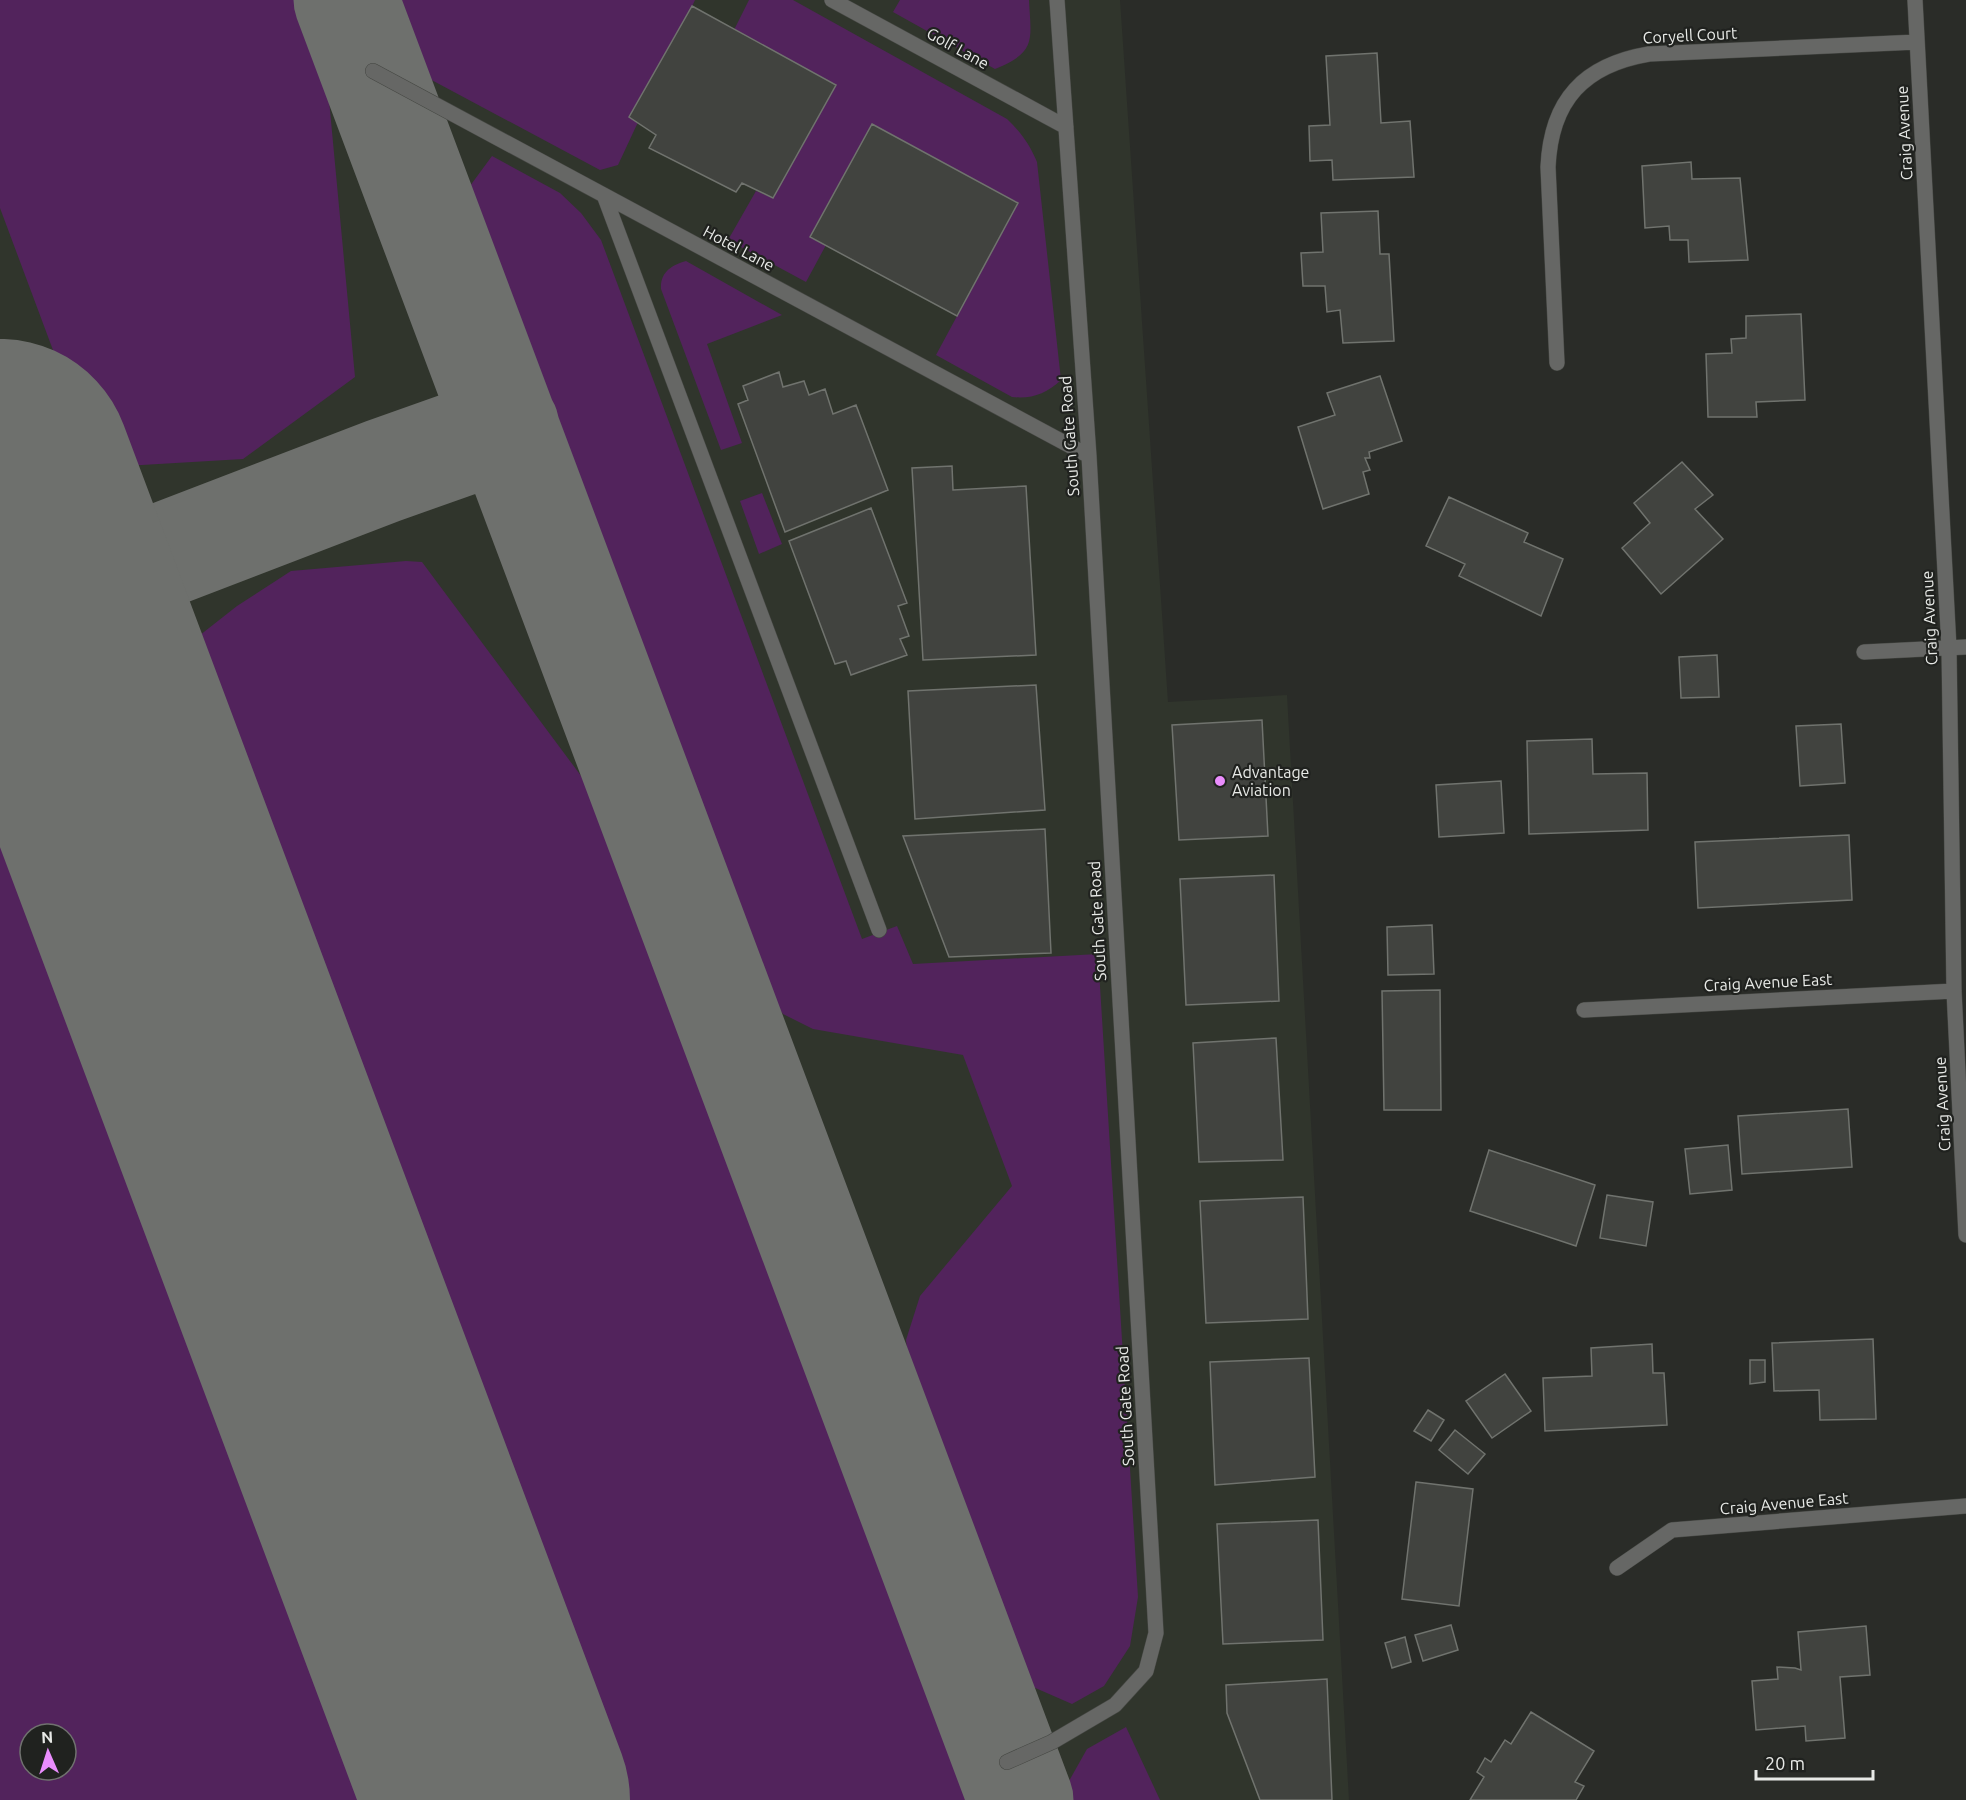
<svg xmlns="http://www.w3.org/2000/svg" width="1966" height="1800" font-family="Ubuntu,sans-serif">
<style>
.built{fill:#30352c;fill-rule:evenodd}
.green{fill:#52235c;fill-rule:evenodd}
.lines{fill:none;stroke-linecap:round;stroke-linejoin:round}
.taxiway{stroke:#6e706d;stroke-width:105}
.runway{stroke:#6e706d;stroke-width:264}
.building{fill:#41433f;stroke:#70736e;stroke-width:1.5}
.service-casing{stroke:#454743;stroke-width:16}
.minor-casing{stroke:#454743;stroke-width:16}
.service{stroke:#666765;stroke-width:15}
.minor{stroke:#666765;stroke-width:15}
.poi-dot{fill:#ea8dfd;stroke:#20221f;stroke-width:2}
.labels{text-anchor:middle;dominant-baseline:central;stroke-width:4.5;stroke-linejoin:round;paint-order:stroke}
.street-label{font-size:16px;fill:#e8eae7;stroke:#20221f}
.poi-label{font-size:16px;fill:#e8eae7;stroke:#20221f;text-anchor:start}
</style>
<rect width="100%" height="100%" fill="#2a2c28"/>
<path class="built" d="M0 0H1120L1168 702 1287 695 1349 1800H0ZM30 1734H66V1770H30Z"/>
<path class="green" d="M0 0H295L328 89 355 377 243 459 108 467 94 460 0 208Z
M397 0H695L618 165 600 170 426 77Z
M749 0H793L1007 119C1021 132 1030 145 1037 162L1061 380C1046 394 1032 399 1012 397L936 355 1018 203 872 124 810 236 826 245 806 282 728 240 756 191 773 198 836 85 734 30Z
M900 0H1029C1031 40 1037 52 995 69L893 12Z
M492 156 560 193 581 213 601 240 862 939 897 926 913 964 1098 954 1138 1597 1130 1646 1104 1686 1072 1704 1024 1683 910 1379 906 1340 920 1296 1012 1186 963 1055 813 1029 783 1014 759 982 593 520 467 190Z
M686 261 782 315 707 344 742 443 721 450 661 289C660 272 672 265 686 261Z
M762 493 782 544 759 554 740 501Z
M406 561 422 562 593 792 972 1800H598L174 674 181 650 237 606 291 571Z
M0 744 19 767 405 1800H0ZM30 1734H66V1770H30Z
M1126 1727 1160 1800H1061L1060 1797 1087 1749Z"/>
<g class="lines">
<path class="taxiway" d="M346 0 1021 1800
M0 618 383 471 507 427"/>
<path class="runway" d="M0 471 498 1800"/>
</g>
<path class="building" d="M692 6 836 85 773 198 742 183 736 192 649 148 656 135 629 117Z
M1377 53 1381 123 1410 121 1414 177 1333 180 1332 160 1310 161 1309 126 1330 125 1326 56Z
M872 124 1018 203 957 316 810 237Z
M1691 162 1692 179 1740 178 1748 260 1689 262 1688 240H1670L1669 226 1645 228 1642 166Z
M1378 211 1380 254H1389L1394 341 1343 343 1340 310 1327 312 1325 286H1303L1301 253 1323 252 1321 213Z
M1801 314 1805 400 1756 402 1757 417H1708L1706 354 1732 353 1731 339 1746 338V316Z
M779 372 783 387 804 381 809 395 825 389 833 414 856 405 888 490 785 532 738 404 748 400 743 386Z
M1380 376 1402 441 1369 452 1370 458H1365L1370 470 1363 472 1369 494 1323 509 1298 427 1335 415 1327 393Z
M1682 462 1713 495 1695 509 1723 539 1661 594 1622 548 1650 523 1634 503Z
M952 466 953 490 1026 486 1036 655 923 660 912 468Z
M1449 497 1528 533 1524 542 1563 559 1541 616 1459 576 1465 564 1426 546Z
M871 508 907 603 898 606 909 636 900 639 907 655 851 675 846 661 835 664 789 541Z
M1717 655 1719 697 1681 698 1679 657Z
M1036 685 1045 810 915 819 908 691Z
M1262 720 1268 836 1179 840 1172 725Z
M1841 724 1845 783 1800 786 1796 726Z
M1592 739 1593 774 1647 773 1648 830 1529 834 1527 741Z
M1501 781 1504 833 1439 837 1436 785Z
M1045 829 1051 953 949 957 903 836Z
M1849 835 1852 900 1698 908 1695 842Z
M1274 875 1279 1001 1186 1005 1180 879Z
M1432 925 1434 974 1388 975 1387 927Z
M1440 990 1441 1110H1384L1382 991Z
M1276 1038 1283 1160 1199 1162 1193 1043Z
M1848 1109 1852 1167 1742 1174 1738 1116Z
M1728 1145 1732 1190 1690 1194 1685 1149Z
M1489 1150 1595 1185 1576 1246 1470 1211Z
M1607 1195 1653 1202 1646 1246 1600 1238Z
M1303 1197 1308 1319 1206 1323 1200 1201Z
M1873 1339 1876 1419 1820 1420 1819 1390 1774 1391 1772 1343Z
M1652 1344 1653 1373H1664L1667 1425 1545 1431 1543 1378 1592 1376 1591 1348Z
M1309 1358 1315 1477 1215 1485 1210 1362Z
M1750 1360H1765V1382L1750 1384Z
M1505 1374 1531 1411 1492 1438 1466 1401Z
M1428 1410 1444 1420 1431 1441 1414 1431Z
M1455 1430 1485 1454 1468 1474 1439 1450Z
M1416 1482 1473 1489 1459 1606 1402 1599Z
M1318 1520 1323 1640 1223 1644 1217 1524Z
M1451 1625 1458 1650 1423 1661 1415 1635Z
M1866 1626 1870 1675 1840 1677 1845 1738 1806 1741 1805 1726 1756 1730 1752 1681 1778 1679 1777 1667 1795 1668 1801 1670 1798 1632Z
M1405 1637 1411 1662 1392 1668 1385 1643Z
M1327 1679 1332 1800H1260L1227 1713 1226 1685Z
M1531 1712 1594 1751 1575 1782 1584 1786 1576 1800H1470L1484 1777 1477 1772 1485 1758 1491 1762 1505 1740 1511 1744Z"/>
<g class="lines">
<g class="service-casing">
<path id="service" d="M832 0 1066 127
M373 71 1089 456
M604 195 879 930
M1007 1762 1052 1742 1115 1705 1146 1671 1156 1633 1089 456 1057 0"/>
</g>
<g class="minor-casing">
<path id="minor" d="M1915 0 1949 648 1954 991 1966 1235
M1557 363 1548 167C1551 100 1584 65 1649 54L1917 42
M1864 652 1966 647
M1584 1010 1954 991
M1617 1568 1672 1530 1966 1506"/>
</g>
<use href="#service" class="service"/>
<use href="#minor" class="minor"/>
</g>
<circle class="poi-dot" cx="1220" cy="781" r="6"/>
<g class="labels">
<g class="street-label">
<text transform="translate(1690 35) rotate(-3)">Coryell Court</text>
<text transform="translate(958 48) rotate(29)">Golf Lane</text>
<text transform="translate(1904 133) rotate(-93)">Craig Avenue</text>
<text transform="translate(739 248) rotate(28)">Hotel Lane</text>
<text transform="translate(1069 436) rotate(-94)">South Gate Road</text>
<text transform="translate(1929 618) rotate(-93)">Craig Avenue</text>
<text transform="translate(1097 921) rotate(-93)">South Gate Road</text>
<text transform="translate(1768 982) rotate(-3)">Craig Avenue East</text>
<text transform="translate(1942 1104) rotate(-93)">Craig Avenue</text>
<text transform="translate(1125 1406) rotate(-93)">South Gate Road</text>
<text transform="translate(1784 1503) rotate(-5)">Craig Avenue East</text>
</g>
<g class="poi-label">
<text x="1232" y="772">Advantage<tspan x="1232" dy="18">Aviation</tspan></text>
</g>
</g>
<g transform="translate(48 1752) rotate(357)"><circle r="28" fill="#20221f" stroke="#70726f" stroke-width="1.5"/>
<path d="M0-4.5L10 22L0 15L-10 22Z" fill="#ea8dfd"/>
<text y="-9" font-size="16" font-weight="bold" text-anchor="middle" fill="#e8eae7">N</text>
</g>
<path d="M1756 1770v9h117v-9" fill="none" stroke="#e8eae7" stroke-width="3"/>
<text x="1765" y="1770" font-size="18" fill="#e8eae7" stroke="#20221f" stroke-width="4.5" paint-order="stroke">20 m</text>
</svg>
